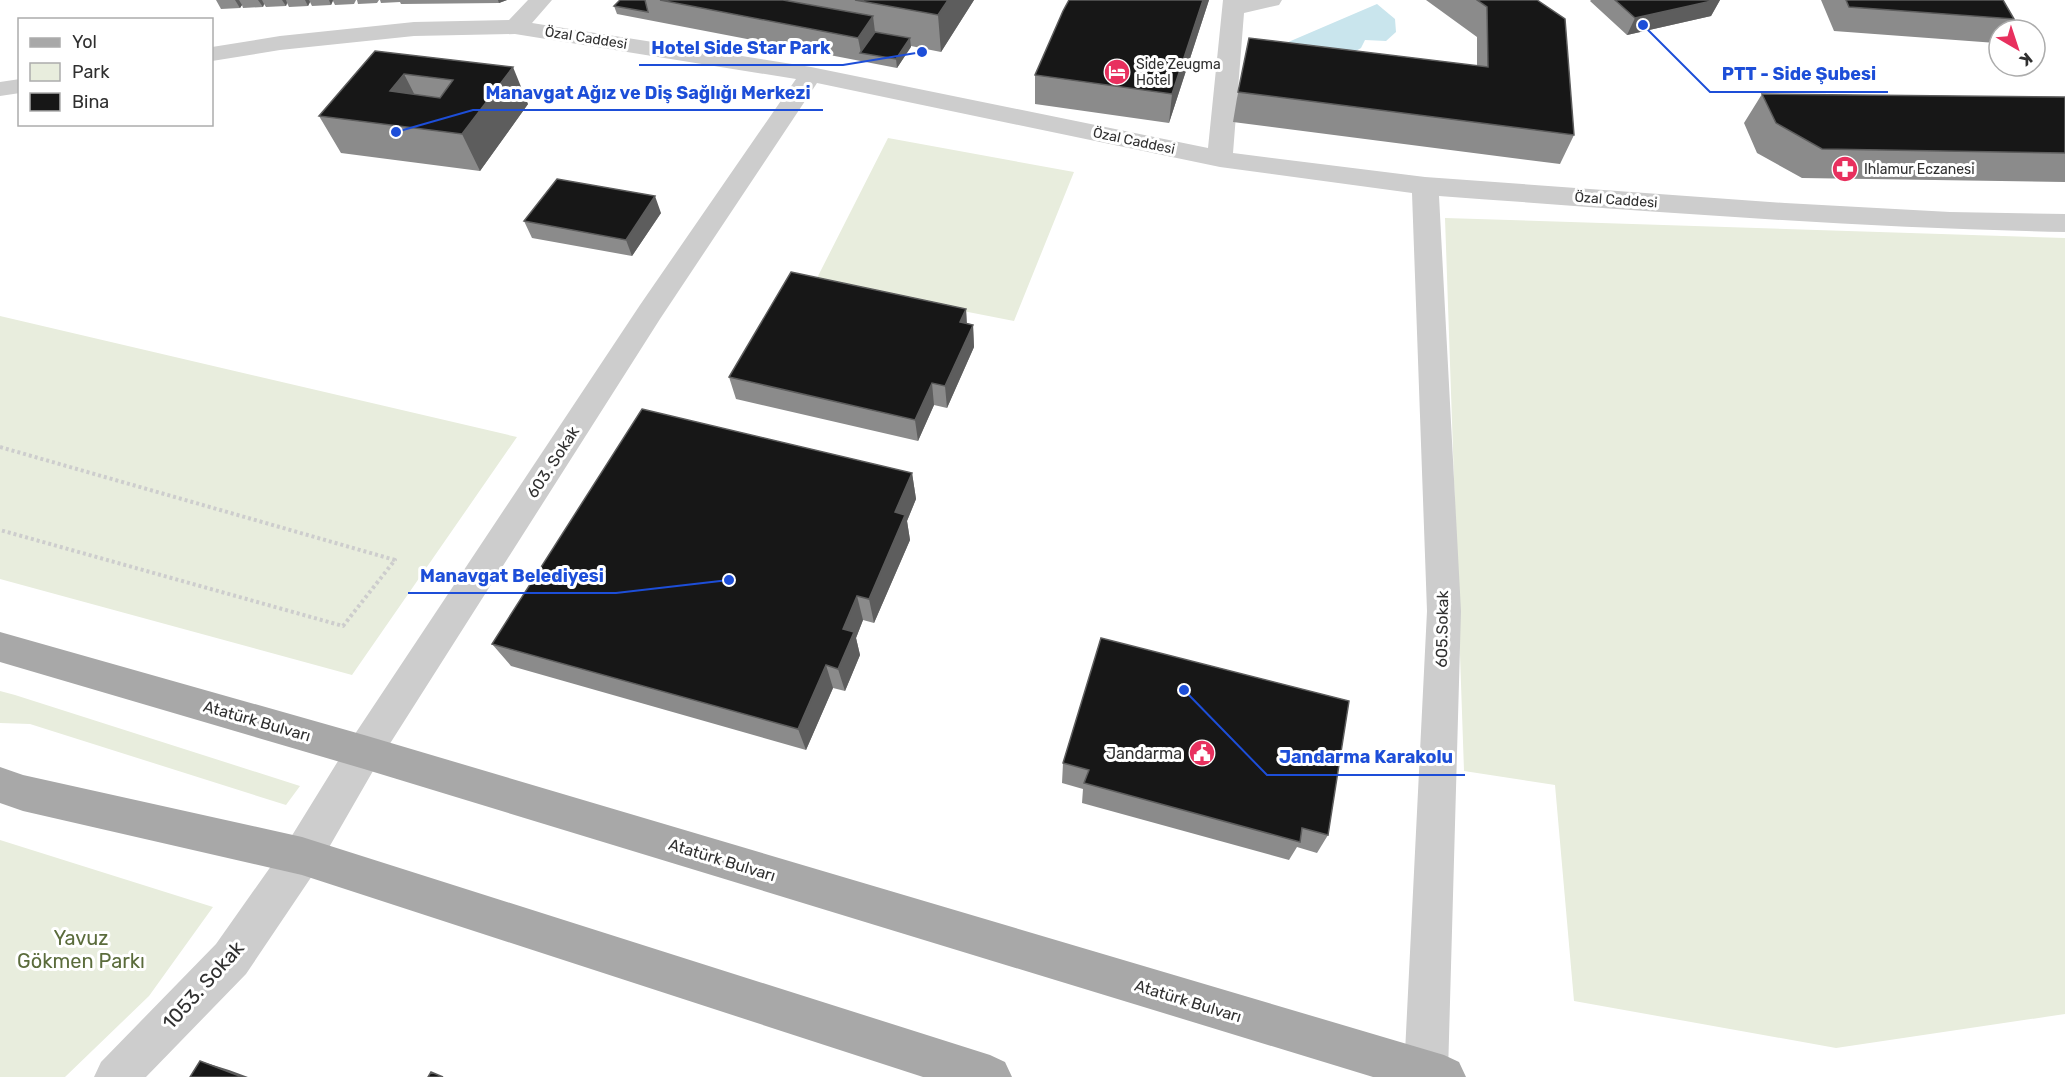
<svg xmlns="http://www.w3.org/2000/svg" width="2065" height="1077" font-family="Rubik,sans-serif">
<style>
.green{fill:#e8eddd}
.water{fill:#c9e5ed}
.lines{fill:none;stroke-linecap:round;stroke-linejoin:round}
.path{stroke:#cdcdcd;stroke-width:4;stroke-dasharray:3 3;stroke-linecap:butt}
.minor{fill:#cdcdcd;fill-rule:evenodd}
.major{fill:#a8a8a8;fill-rule:evenodd}
.wall{fill:#8b8b8b}
.shaded-wall{fill:#5d5d5d}
.building{fill:#171717;stroke:#5d5d5d;stroke-width:1.5;fill-rule:evenodd}
.labels{text-anchor:middle;dominant-baseline:central;stroke-width:6;stroke-linejoin:round;paint-order:stroke}
.far-street-label{font-size:14px;fill:#303030;stroke:#fff}
.far-poi-label{font-size:14px;fill:#303030;stroke:#fff;text-anchor:start}
.street-label{font-size:16px;fill:#303030;stroke:#fff}
.poi-label{font-size:16px;fill:#303030;stroke:#fff;text-anchor:end}
.near-park-label{font-size:20px;fill:#5b6c3c;stroke:#fff}
.near-street-label{font-size:20px;fill:#303030;stroke:#fff}
.leader{fill:none;stroke:#1d4ed8;stroke-width:2}
.callout-dot{fill:#1d4ed8;stroke:#fff;stroke-width:2}
.callout-label{font-size:18px;text-anchor:middle;font-weight:bold;fill:#1d4ed8;stroke:#fff;stroke-width:6;stroke-linejoin:round;paint-order:stroke}
</style>
<rect width="100%" height="100%" fill="#fff"/>
<path class="green" d="M888 138 1074 172 1014 321 815 282Z
M1445 218 2065 238V1014L1836 1048 1574 1001 1555 785 1464 771Z
M0 316 517 437 352 675 0 579Z
M0 691 15 695 300 786 286 805 30 724 0 723Z
M0 840 213 907 149 996 65 1077H0Z"/>
<path class="water" d="M1377 4 1395 19 1396 32 1386 41 1365 40 1361 48 1342 59 1286 43Z"/>
<g class="lines">
<path class="path" d="M0 447 395 560 343 626 0 530"/>
<path class="minor" d="M528 0H552L532 23 811 67 1208 148 1223 0H1282L1279 5 1244 13 1233 153 1425 177 1785 203 1950 212 2065 214V232C1856 228 1647 211 1439 196L1461 611 1448 1073 1446 1077H1406L1404 1073 1427 611 1412 193 1220 167 817 83 660 319 377 764 316 870 246 974 146 1077H94L101 1062 216 944 288 842 351 740 640 305 796 79 515 34 414 36 280 50 212 61V47L280 36 414 22 509 20Z
M20 79V93L0 96V82Z"/>
<path class="major" d="M0 632 364 735 1444 1055 1459 1062 1466 1077H1373L364 769 0 662Z
M0 767 23 775 302 837 990 1055 1005 1062 1012 1077H923L302 875 23 811 0 803Z"/>
</g>
<path class="wall" d="M216 0H356L354 4 335 5 333 1 331 5 312 6 310 2 308 6 289 7 287 3 286 6 266 7 264 4 263 7 243 8 242 5 240 8 221 9Z
M357 0H379L377 3 358 4Z
M380 0H507L499 3 401 4 400 2 381 3Z
M620 0H974L941 52 911 46 897 68 617 14 614 6Z
M1069 0H1209L1169 123 1035 104V75Z
M1426 0H1537L1574 135 1560 164 1233 122 1238 92 1477 66V37Z
M1591 0H1720L1711 16 1627 35 1590 1Z
M1821 0H2003L2014 19 2006 30H1999V39L1996 43 1834 31Z
M375 51 528 104 480 171 341 153 319 116Z
M1762 94 2065 97V182L1802 178 1757 153 1744 123Z
M661 213 632 256 532 238 524 221Z
M966 309 967 323 973 325 974 347 947 408 934 405 918 441 736 399 729 377Z
M912 473 916 499 907 521 910 540 874 623 863 620 856 638 860 655 845 691 833 688 806 750 511 666 492 644Z
M1063 763 1328 835 1317 853 1297 847 1289 860 1082 803 1083 789 1062 783Z"/>
<path class="shaded-wall" d="M235 0H239L242 5 240 8Z
M258 0H262L264 4 263 7Z
M282 0H286L287 3 286 6Z
M305 0H309L310 2 308 6Z
M329 0H333L331 5Z
M498 0H507L499 3Z
M948 0H974L941 52 938 15Z
M1203 0H1209L1169 123 1172 94Z
M1716 0H1720L1711 16 1627 35 1635 18Z
M873 16 876 40 861 53 858 38Z
M910 38 911 47 897 68 896 59Z
M513 67 528 104 480 171 462 134Z
M404 74 423 111 390 91Z
M655 196 661 213 632 256 626 240Z
M966 309 967 332 960 322Z
M973 325 974 347 947 408 945 386Z
M932 383 934 405 918 441 915 420Z
M912 473 916 499 907 521 910 540 874 623 869 599 895 512Z
M857 596 863 620 856 638 860 655 845 691 838 669 843 629Z
M826 665 833 688 806 750 798 729Z
M200 1061 229 1070 248 1077H242Z"/>
<path class="building" d="M620 0H645L648 12 614 6Z
M660 0H783L873 16 858 38Z
M855 0H948L938 15Z
M1069 0H1203L1172 94 1035 75 1063 11Z
M1477 0H1537L1565 19 1574 135 1238 92 1249 38 1488 67 1487 7Z
M1615 0H1716L1635 18Z
M1846 0H2003L2014 19 1849 7Z
M875 32 910 38 896 59 860 53Z
M375 51 513 67 462 134 319 116ZM404 74 453 80 440 98 390 91Z
M1762 94 2065 97V153L1822 149 1776 123Z
M557 179 655 196 626 240 524 221Z
M791 272 966 309 960 322 973 325 945 386 932 383 915 420 729 377Z
M642 409 912 473 895 512 905 515 869 599 857 596 843 629 854 632 838 669 826 665 798 729 492 644Z
M1101 638 1349 701 1328 835 1302 828 1300 842 1084 783 1089 770 1063 763Z
M200 1061 242 1077H190Z
M431 1072 443 1077H428Z"/>
<defs>
<g id="hotel-disc" transform="scale(1.35)"><circle r="9.5" fill="#e8305e" stroke="#fff"/><path d="M-6-4.5h1.5V1H6V5H4.5V3h-9V5H-6ZM-4 0a1.8 1.8 0 1 1 3.6 0ZM.5 0V-2.5h3Q6-2.5 6 0Z" fill="#fff"/></g>
<g id="pharmacy-disc" transform="scale(1.35)"><circle r="9.5" fill="#e8305e" stroke="#fff"/><path d="M-2-6h4v4h4v4h-4v4h-4v-4h-4v-4h4Z" fill="#fff"/></g>
<g id="civic-disc" transform="scale(1.35)"><circle r="9.5" fill="#e8305e" stroke="#fff"/><path d="M-.6-6.5H3V-4.5H.6V-3L4-1V1h2V6H-6V1h2V-1L-.6-3ZM-1.2 2.5V6h2.4V2.5Z" fill="#fff"/></g>
</defs>
<g fill-rule="evenodd">
<use href="#hotel-disc" x="1117" y="72"/>
<use href="#pharmacy-disc" x="1845" y="169"/>
<use href="#civic-disc" x="1202" y="753"/>
</g>
<g class="labels">
<g class="far-street-label">
<text transform="translate(586 38) rotate(9)">Özal Caddesi</text>
<text transform="translate(1134 141) rotate(12)">Özal Caddesi</text>
<text transform="translate(1616 200) rotate(4)">Özal Caddesi</text>
</g>
<g class="far-poi-label">
<text x="1136" y="64">Side Zeugma<tspan x="1136" dy="16">Hotel</tspan></text>
<text x="1864" y="169">Ihlamur Eczanesi</text>
</g>
<g class="street-label">
<text transform="translate(553 462) rotate(-57)">603. Sokak</text>
<text transform="translate(1442 629) rotate(-89)">605.Sokak</text>
<text transform="translate(257 721) rotate(16)">Atatürk Bulvarı</text>
<text transform="translate(722 860) rotate(17)">Atatürk Bulvarı</text>
<text transform="translate(1188 1001) rotate(17)">Atatürk Bulvarı</text>
</g>
<g class="poi-label">
<text x="1182" y="753">Jandarma</text>
</g>
<g class="near-park-label">
<text x="81" y="938">Yavuz<tspan x="81" dy="23">Gökmen Parkı</tspan></text>
</g>
<g class="near-street-label">
<text transform="translate(203 985) rotate(-48)">1053. Sokak</text>
</g>
</g>
<path class="leader" d="M922 52L843 65H639M1643 25L1710 92H1888M396 132L473 110H823M729 580L616 593H408M1184 690L1267 775H1465"/>
<g class="callout-dot">
<circle cx="922" cy="52" r="6"/>
<circle cx="1643" cy="25" r="6"/>
<circle cx="396" cy="132" r="6"/>
<circle cx="729" cy="580" r="6"/>
<circle cx="1184" cy="690" r="6"/>
</g>
<g class="callout-label">
<text x="741" y="54">Hotel Side Star Park</text>
<text x="1799" y="80">PTT - Side Şubesi</text>
<text x="648" y="99">Manavgat Ağız ve Diş Sağlığı Merkezi</text>
<text x="512" y="582">Manavgat Belediyesi</text>
<text x="1366" y="763">Jandarma Karakolu</text>
</g>
<rect x="18" y="18" width="195" height="108" fill="#ffffff" stroke="#acacac" stroke-width="1.5"/>
<rect x="30" y="38" width="30" height="9" fill="#a8a8a8" stroke="#acacac" stroke-width="1.5"/>
<text x="72" y="48" font-size="18" fill="#303030">Yol</text>
<rect x="30" y="63" width="30" height="18" fill="#e8eddd" stroke="#acacac" stroke-width="1.5"/>
<text x="72" y="78" font-size="18" fill="#303030">Park</text>
<rect x="30" y="93" width="30" height="18" fill="#171717" stroke="#acacac" stroke-width="1.5"/>
<text x="72" y="108" font-size="18" fill="#303030">Bina</text>
<g transform="translate(2017 48) rotate(141)"><circle r="28" fill="#ffffff" stroke="#acacac" stroke-width="1.5"/>
<path d="M0-4.5L10 22L0 15L-10 22Z" fill="#e8305e"/>
<text y="-9" font-size="16" font-weight="bold" text-anchor="middle" fill="#303030">K</text>
</g>
</svg>
